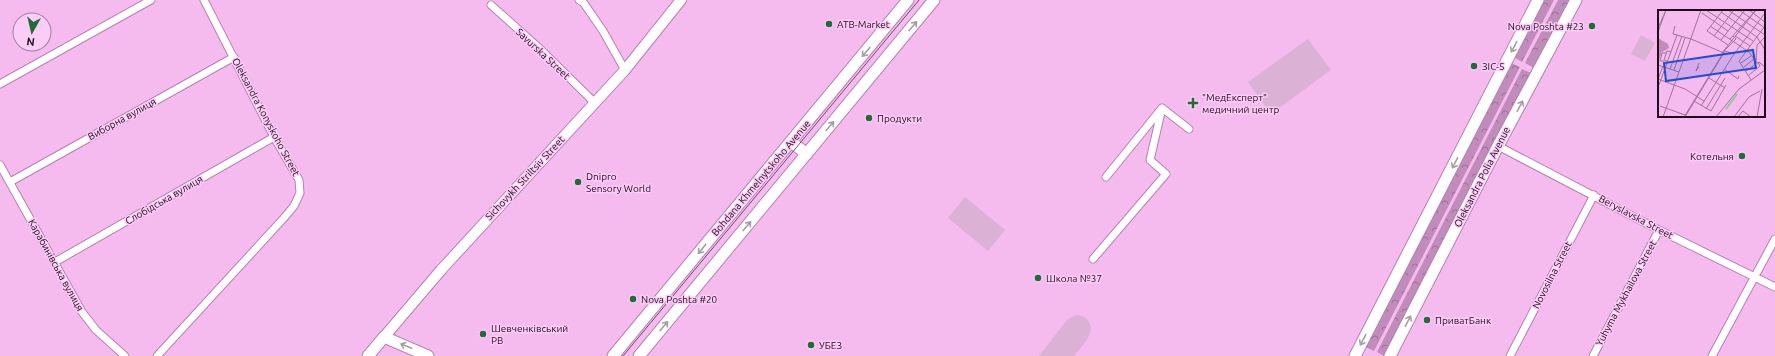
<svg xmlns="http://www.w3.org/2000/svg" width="1775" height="356" font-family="Ubuntu,sans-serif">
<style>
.green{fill:#dbb2d6}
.forest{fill:url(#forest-crowns)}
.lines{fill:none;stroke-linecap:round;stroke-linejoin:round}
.street-casing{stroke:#b780b1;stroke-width:9}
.secondary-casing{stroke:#b780b1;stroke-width:12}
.primary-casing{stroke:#b780b1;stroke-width:13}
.street{stroke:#fff;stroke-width:7}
.secondary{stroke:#fff;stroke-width:10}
.primary{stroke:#fff;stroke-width:11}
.tram{stroke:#704d6d;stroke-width:1}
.oneway{stroke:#a69da5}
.poi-dot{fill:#216b38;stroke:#fbccf5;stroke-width:1.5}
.labels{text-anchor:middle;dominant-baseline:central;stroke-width:3;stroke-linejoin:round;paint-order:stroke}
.poi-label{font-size:10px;fill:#200b1e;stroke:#fbccf5;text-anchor:start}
.street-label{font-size:10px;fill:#200b1e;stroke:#fbccf5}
.inset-river{fill:none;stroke:#8dc899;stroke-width:2}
.inset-road{fill:none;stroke:#a0749b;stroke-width:1}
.view{fill:#1d4ed8;fill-opacity:0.15;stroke:#1d4ed8;stroke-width:2}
.inset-edge{fill:none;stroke:#200b1e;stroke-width:2}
</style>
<defs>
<pattern id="forest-crowns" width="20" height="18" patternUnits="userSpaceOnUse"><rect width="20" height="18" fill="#c18cbb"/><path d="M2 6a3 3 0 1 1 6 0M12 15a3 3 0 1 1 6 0" fill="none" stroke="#9c7197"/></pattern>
</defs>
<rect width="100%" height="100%" fill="#f5baee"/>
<path class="green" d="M1641 35 1655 43 1645 61 1631 54Z
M1308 39 1331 70 1271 114 1248 82Z
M965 197 1005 230 988 251 948 218Z
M1075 315C1081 315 1086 316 1089 322 1096 333 1081 347 1074 356H1039L1067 320Z"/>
<path class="forest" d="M1544 0H1554L1522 62 1514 57Z
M1558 0H1569L1534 68 1525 63Z
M1511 63 1520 67 1374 351 1366 347Z
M1522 69 1531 73 1384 356 1377 352Z"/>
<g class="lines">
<g class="street-casing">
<path id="street" d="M579 0 583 2 603 31 625 70
M491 5 538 47 595 103
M0 84 151 0
M1162 108 1189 129
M1498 146 1659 230 1775 287
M0 165 82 312 96 330 125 356
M10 182 234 57
M1093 259 1166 174 1150 160 1162 108 1106 177
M55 262 274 137
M157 356 283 219 294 206 300 193 299 180 274 137 204 0
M1510 356 1594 195
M1593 356 1659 230
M1712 356 1775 239"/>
</g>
<g class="secondary-casing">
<path id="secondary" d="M384 337 441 270 625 70 681 0"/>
</g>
<g class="primary-casing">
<path id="primary" d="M791 142 807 154
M368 356 384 337 428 356
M613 356 908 0
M639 356 934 0
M1355 356 1538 0
M1390 356 1498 146 1576 0"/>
</g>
<use href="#street" class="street"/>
<use href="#secondary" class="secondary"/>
<use href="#primary" class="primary"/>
<path class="tram" d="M623 356 919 0"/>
</g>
<defs><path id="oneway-shaft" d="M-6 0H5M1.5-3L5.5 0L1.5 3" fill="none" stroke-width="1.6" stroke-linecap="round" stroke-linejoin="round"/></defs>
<g class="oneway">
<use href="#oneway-shaft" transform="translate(913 26) rotate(-50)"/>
<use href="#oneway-shaft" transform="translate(1514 47) rotate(118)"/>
<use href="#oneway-shaft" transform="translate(866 52) rotate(130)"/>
<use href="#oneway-shaft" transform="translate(1520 106) rotate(-62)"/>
<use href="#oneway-shaft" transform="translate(830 126) rotate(-50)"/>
<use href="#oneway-shaft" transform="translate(1455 163) rotate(117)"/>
<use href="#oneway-shaft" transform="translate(747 226) rotate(-50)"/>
<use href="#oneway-shaft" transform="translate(702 249) rotate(129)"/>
<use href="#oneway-shaft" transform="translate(1408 321) rotate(-63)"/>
<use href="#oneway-shaft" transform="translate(664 326) rotate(-50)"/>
<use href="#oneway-shaft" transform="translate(1363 340) rotate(118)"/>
<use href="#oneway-shaft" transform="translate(406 346) rotate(-157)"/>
</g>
<g class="poi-dot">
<circle cx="829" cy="24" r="4"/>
<circle cx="1592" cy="26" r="4"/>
<circle cx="1474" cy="66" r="4"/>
<path d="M1191 97h4v4h4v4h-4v4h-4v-4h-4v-4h4z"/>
<circle cx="869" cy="118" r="4"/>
<circle cx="1742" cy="156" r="4"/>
<circle cx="578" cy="182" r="4"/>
<circle cx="1038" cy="278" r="4"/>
<circle cx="633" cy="299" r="4"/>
<circle cx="1427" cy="320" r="4"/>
<circle cx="483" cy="334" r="4"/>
<circle cx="811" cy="345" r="4"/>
</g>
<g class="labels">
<g class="poi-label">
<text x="837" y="24">ATB-Market</text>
<text x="1584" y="26" text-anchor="end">Nova Poshta #23</text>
<text x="1482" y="66">ЗІС-5</text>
<text x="1202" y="97">"МедЕксперт"<tspan x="1202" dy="12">медичний центр</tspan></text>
<text x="877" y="118">Продукти</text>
<text x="1734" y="156" text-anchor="end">Котельня</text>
<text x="586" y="176">Dnipro<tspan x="586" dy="12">Sensory World</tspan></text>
<text x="1046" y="278">Школа №37</text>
<text x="641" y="299">Nova Poshta #20</text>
<text x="1435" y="320">ПриватБанк</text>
<text x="491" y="328">Шевченківський<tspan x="491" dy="12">РВ</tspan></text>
<text x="819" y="345">УБЕЗ</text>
</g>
<g class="street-label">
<text transform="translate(543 54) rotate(43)">Savurska Street</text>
<text transform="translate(266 117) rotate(62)">Oleksandra Konyskoho Street</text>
<text transform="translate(122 119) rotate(-29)">Виборна вулиця</text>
<text transform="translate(1482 177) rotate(-63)">Oleksandra Polia Avenue</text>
<text transform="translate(525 178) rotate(-47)">Sichovykh Striltsiv Street</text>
<text transform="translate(761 178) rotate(-50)">Bohdana Khmelnytskoho Avenue</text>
<text transform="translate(164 200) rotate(-30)">Слобідська вулиця</text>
<text transform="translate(1636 217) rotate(28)">Beryslavska Street</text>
<text transform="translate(56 265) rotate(61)">Карабинівська вулиця</text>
<text transform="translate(1552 275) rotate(-63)">Novosilna Street</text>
<text transform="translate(1626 293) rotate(-62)">Yuhyma Mykhailova Street</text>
</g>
</g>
<g transform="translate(1658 10)">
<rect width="107" height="107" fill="#f5baee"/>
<path d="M0 28 10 34 11 38 4 42 0 52Z" fill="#c18cbb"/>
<path class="inset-river" d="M68 99 79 84"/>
<path class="inset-road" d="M48 0 95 31M65 0 49 21 70 35M70 0 107 25M81 0 107 18M91 0 107 12M63 2 99 27 107 40M44 3 70 21M17 16 15 24 19 25M52 16 91 42 99 53M0 18 8 0M0 22 8 0M19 25 33 29M56 26 76 0M77 26 92 36M33 29 66 43M72 29 98 0M63 30 87 0M64 43 98 0M6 51H2L4 43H8M9 51 6 50 9 41 13 42M98 52 99 35 107 27M83 53 93 46M0 55 21 62M41 57 38 61 41 53M86 57 96 49M12 59 24 26M66 59 80 69 81 66M16 60 27 28M88 61 101 52 107 57M91 65 102 56 100 52M51 68 67 78M0 69 27 79 46 91M0 69 5 56M93 70 81 51 107 16M1 75 19 25M36 91 53 101 68 75M2 96 27 105M43 96 76 44M48 99 67 68M5 107 43 0M26 107 67 40 78 29 75 26M27 107 67 41 76 44 107 3M58 107 81 79 107 60M76 107 91 87 102 81M80 107 85 101 93 107M99 107 104 79"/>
<path class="view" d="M95 40 98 58 8 71 6 53Z"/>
<rect width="107" height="107" class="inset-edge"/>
</g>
<g transform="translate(32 32) rotate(188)"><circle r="19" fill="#fbccf5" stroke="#a37f9f"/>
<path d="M0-3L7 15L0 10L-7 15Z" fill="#216b38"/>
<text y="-6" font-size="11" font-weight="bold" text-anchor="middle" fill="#200b1e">N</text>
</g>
</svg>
